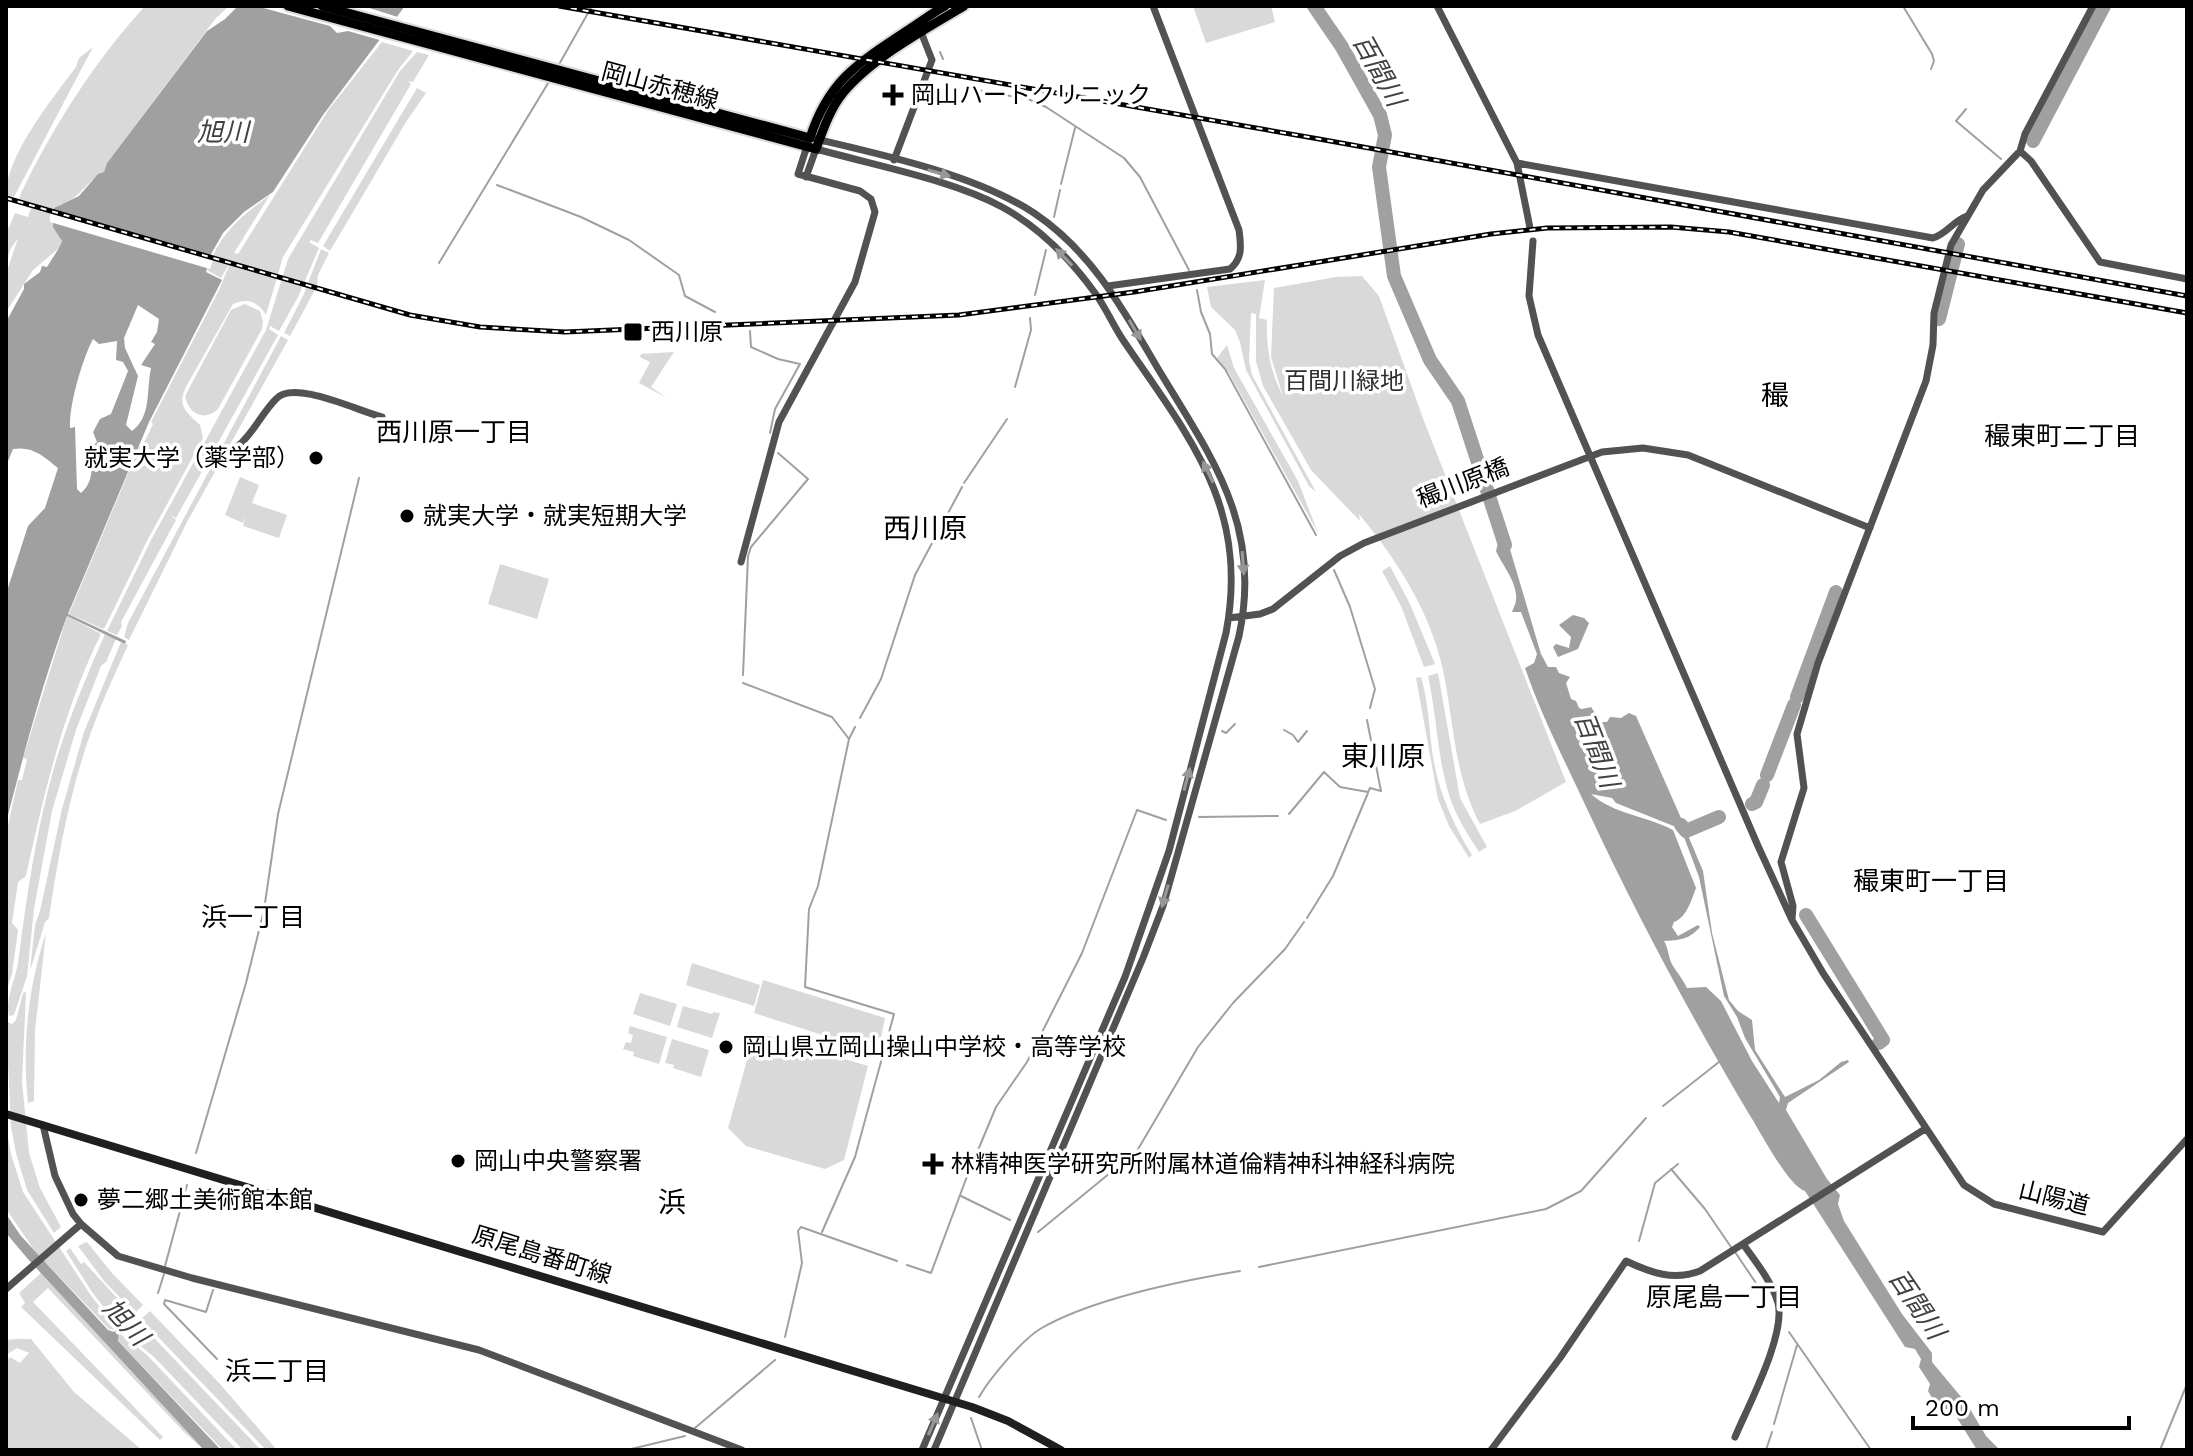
<svg xmlns="http://www.w3.org/2000/svg" width="2193" height="1456" font-family="'Work Sans','Noto Sans JP',sans-serif">
<style>
.green{fill:#d9d9d9}
.water{fill:#a0a0a0;fill-rule:evenodd}
.pier{fill:#fff}
.lines{fill:none;stroke-linecap:round;stroke-linejoin:round}
.stream{stroke:#a0a0a0;stroke-width:2}
.river{stroke:#a0a0a0;stroke-width:14}
.primary-casing{stroke:#dbdbdb;stroke-width:13}
.tertiary{stroke:#525252;stroke-width:7}
.secondary{stroke:#1f1f1f;stroke-width:8}
.primary{stroke:#000;stroke-width:9}
.rail-casing{stroke:#000;stroke-width:5}
.rail{stroke:#fff;stroke-width:2;stroke-dasharray:6;stroke-linecap:butt}
.oneway{fill:#979797}
.poi-dot{fill:#000;stroke:#fff;stroke-width:3}
.labels{text-anchor:middle;dominant-baseline:central;stroke-width:7;stroke-linejoin:round;paint-order:stroke}
.street-label{font-size:24px;fill:#000;stroke:#fff}
.poi-label{font-size:24px;fill:#000;stroke:#fff;text-anchor:start}
.park-label{font-size:24px;fill:#303030;stroke:#fff}
.water-label{font-size:26px;font-style:italic;fill:#414141;stroke:#fff}
.neighbourhood-label{font-size:26px;fill:#000;stroke:#fff}
.quarter-label{font-size:28px;fill:#000;stroke:#fff}
</style>
<rect width="100%" height="100%" fill="#fff"/>
<path class="green" d="M145 6H229L216 18 107 163 104 173C86 179 84 197 59 205L62 241 59 248 33 270 6 312V274L18 238 10 250 6 265V234L15 213 28 217 33 203 19 199 22 191C54 125 95 61 145 6Z
M1193 6H1271L1275 22 1206 43Z
M382 42 413 51 398 70 283 257 266 315C258 301 247 298 233 304L187 385C176 406 186 411 200 425L203 438 147 541 105 627 103 629 69 614 140 445H143L153 424 151 422 219 290 231 261 221 278 207 270C221 232 238 219 270 195L234 253 238 254 329 109Z
M93 47 14 197 6 195C6 156 52 99 76 67L79 58Z
M417 52 429 55 413 82 408 81 411 84 318 243 311 240 309 242 319 248 298 297 279 331 270 326 269 329 278 335 176 518 170 515 176 520 121 622 122 626 117 635 107 631 151 540 266 330 288 259 400 71Z
M417 88 426 93 406 122 330 251 323 246Z
M321 249 329 253 318 275 317 286 290 336 284 333 303 296Z
M1362 276 1379 296 1424 421 1566 782 1515 811 1480 824C1454 775 1454 723 1443 670 1430 611 1397 560 1359 514L1360 521 1311 470 1263 386 1256 361V314L1251 313 1249 361 1252 375 1316 492 1309 486 1246 370 1240 342 1235 330 1211 307 1207 287 1265 280 1259 318 1267 320C1266 347 1270 372 1283 396L1271 357 1274 288 1336 277Z
M245 304 260 311 263 322 262 329 218 409C205 422 188 414 185 396L231 310Z
M281 336 288 340 186 524 129 640 124 637 128 623Z
M1227 345 1234 368 1298 481 1318 533 1229 373 1217 358Z
M674 352 651 387 667 398 639 383 650 362 640 357 641 354Z
M240 477 259 485 252 503 287 515 279 538 243 526 246 516 243 523 225 515Z
M500 564 549 579 537 619 488 604Z
M1390 566 1410 604 1435 664 1424 667 1401 606 1382 571Z
M67 616 101 634C63 711 44 793 26 876L18 882 12 923 18 930 12 974 6 992V834L18 780H22L27 759 23 758Z
M105 634 116 639 106 662 101 666 76 730 52 811 34 909 27 976 14 1015 9 1016C5 998 15 981 18 963 28 886 39 809 64 736 76 701 90 668 105 634Z
M121 642 128 645C117 670 105 694 96 719 71 783 59 851 49 918L45 922 30 971 35 925 40 911 62 809 84 732Z
M1438 673 1460 798 1487 847 1479 852C1468 835 1457 818 1450 798 1437 758 1437 716 1428 676Z
M1421 677C1429 704 1429 730 1433 757 1439 793 1453 824 1472 855L1469 858 1449 826 1438 799 1416 678Z
M46 933 35 1031 34 1101 28 1103C22 1046 28 987 46 933Z
M692 963 760 985 754 1006 686 985Z
M763 980 885 1018 878 1053 754 1013Z
M26 992 22 1082 29 1153 40 1188 61 1227 54 1233 27 1190 16 1153 11 1127 6 1021 12 1024 16 1020 23 993Z
M640 993 677 1004 670 1026 633 1014Z
M683 1006 712 1014 714 1012 720 1013 712 1038 677 1027Z
M630 1026 667 1037 659 1064 633 1056 634 1052 623 1049 626 1042 631 1043 633 1035 628 1033Z
M755 1032 868 1066 844 1160 825 1169 746 1146 728 1128Z
M672 1039 709 1050 701 1077 673 1068 674 1065 665 1063Z
M6 1127 11 1154 23 1192 90 1294 117 1330 109 1329 35 1251 6 1209Z
M87 1242 112 1273 143 1305 135 1313 104 1281 78 1246Z
M70 1248 81 1264 84 1262 132 1314 119 1327 92 1292 66 1251Z
M41 1273 204 1450 184 1432 48 1288 33 1302 163 1437 160 1440 21 1307 25 1303 19 1293Z
M150 1311 220 1384 277 1450H266L141 1319Z
M135 1318 261 1450H243L155 1358 122 1330Z
M119 1333 147 1355 237 1450H223L118 1341Z
M17 1339H31L74 1392 142 1450H6V1361L10 1357 20 1363 29 1353 17 1348 6 1355V1340Z"/>
<path class="water" d="M238 6H405L323 115 273 192 244 212 223 233 210 256 206 272 222 280 149 422 68 614 126 641 125 644 67 616C42 684 24 753 6 823V594L28 526 45 508 58 468C43 456 33 446 13 449L6 466V322L24 289V284L40 272 42 266 47 267C52 258 59 250 62 241L53 227 54 208 79 196 98 174 104 172 107 163 207 31 225 19ZM138 305 159 319 157 332 151 342 155 344 141 365 151 368C146 391 152 416 132 431L126 425 138 376 125 348 124 338ZM93 339 99 344 117 341 116 360 123 362 128 371 111 414 100 419 93 432 97 442 90 448C93 463 94 482 81 493L77 489 75 427 70 428C69 405 82 360 93 339Z
M1497 528 1504 529 1541 654 1548 667H1556L1559 673 1570 677 1566 683 1571 699 1576 701 1579 708 1582 709 1591 707 1601 722H1607L1610 717 1621 718 1629 713 1636 716 1685 827 1695 824 1697 828 1687 833 1703 871 1712 933 1729 1000 1738 1011 1752 1020 1755 1050 1785 1097 1819 1080 1841 1062 1848 1060 1849 1062 1788 1103 1786 1110 1827 1179 1840 1195 1838 1204 1844 1221 1902 1314 1932 1353V1362L1967 1404 1986 1436 2000 1450H1977L1952 1410 1938 1408 1928 1391 1930 1384 1919 1367 1921 1359 1915 1349 1905 1347 1805 1191C1788 1186 1760 1131 1749 1114 1691 1016 1637 916 1589 813 1567 765 1542 718 1525 668L1534 663 1537 654 1521 612H1512C1513 608 1516 604 1516 600 1518 583 1502 565 1496 551L1499 539ZM1591 794 1612 798 1616 803 1681 829 1699 877 1724 996 1737 1017 1745 1038 1780 1097 1779 1103 1752 1061 1721 1001 1706 987 1687 988C1683 979 1678 974 1673 966 1668 958 1669 949 1664 941 1679 940 1689 940 1700 927L1698 925 1678 936 1672 927 1674 922C1687 917 1691 901 1696 888L1673 830C1647 816 1613 814 1591 794Z
M1573 615 1584 618 1589 623 1578 649 1558 657 1553 647 1556 644 1569 648 1571 637 1559 625Z
M6 1214 21 1236 108 1330 114 1332 132 1314 135 1318 119 1333 118 1341 221 1450H204L27 1258 6 1233Z"/>
<path class="pier" d="M256 6H363L401 18 383 41 348 31 337 33 330 26Z
M50 209 214 257 210 269 50 222Z"/>
<g class="lines">
<path class="stream" d="M1903 6 1932 54 1934 61 1931 69
M940 52 943 59
M557 68 592 6
M971 89 1028 99 1046 107 1124 158 1140 177 1189 270
M1966 109 1956 121 2001 159
M1061 184 1075 128
M497 185 581 217 629 240 679 275 685 296 715 312
M1054 217 1060 190
M439 263 550 80
M1197 290 1201 312 1210 334 1212 354 1225 369 1316 535
M1035 295 1046 250
M750 331 751 347 778 359 800 364 775 409 770 433
M1015 387 1031 330 1030 318
M964 483 1007 419
M1334 570 1350 607 1375 689 1370 708
M743 675 748 556 751 547 808 479 778 453
M743 683 832 717 849 739 818 886 809 909 805 987 894 1014 855 1157 822 1232
M860 718 881 679 915 575 962 487
M1284 730 1293 735 1298 742 1307 731
M1222 731 1226 733 1235 724
M849 739 855 727
M1289 814 1324 772 1340 787 1368 792 1370 788 1381 791 1367 720
M1199 817 1278 816
M1307 918 1333 876 1368 793
M1663 1106 1719 1062
M1137 1151 1198 1047 1233 1003 1285 949 1304 922
M196 1153 246 983 264 910 278 814 359 478
M1671 1169 1705 1209 1731 1247
M961 1196 1010 1220
M1038 1232 1110 1173
M1639 1241 1655 1183 1678 1164
M1735 1252 1762 1292
M907 1265 931 1273 966 1179 996 1107 1027 1062 1082 953 1137 810 1166 820
M165 1266 187 1185
M1259 1267 1546 1209 1581 1191 1646 1118
M158 1293 164 1274
M164 1304 217 1359
M164 1304 165 1300 206 1312 213 1290
M1789 1332 1871 1450
M785 1337 802 1263 798 1231 801 1227 897 1261
M224 1366 231 1371
M979 1397C990 1378 1021 1341 1040 1329 1093 1298 1180 1281 1240 1271
M971 1418 982 1450
M1774 1424 1797 1345
M695 1428 775 1360
M627 1450 685 1436
M1766 1450 1772 1432
M2160 1450 2187 1384"/>
<path class="river" d="M1314 6 1342 47 1380 115 1385 135 1379 167 1394 276 1430 360 1458 401 1505 545
M2033 141 2104 6
M1939 319 1958 244
M1797 697 1836 592
M1767 775 1794 705
M1752 804 1756 802 1763 785
M1681 825 1686 831 1719 817
M1806 915 1883 1040 1879 1043"/>
<g class="primary-casing">
<path id="primary" d="M288 6 816 149C823 130 830 109 843 93 871 59 925 29 964 6
M322 6 810 138C829 79 860 62 908 30 921 22 932 13 945 6"/>
</g>
<path class="tertiary" d="M1437 6 1517 163 1530 228
M816 139C884 155 976 175 1034 213 1091 251 1123 309 1157 367 1211 457 1263 524 1239 636L1163 906 1143 958 934 1450
M2020 151 2031 161 2100 262 2187 279
M894 160 932 60 919 27
M1517 163 1933 238C1947 234 1953 221 1967 216
M806 177 816 149 835 154C887 168 956 182 1002 207 1039 227 1071 260 1095 293 1106 308 1113 325 1123 340 1189 437 1250 507 1226 633L1169 851 1125 977 922 1450
M1533 241 1529 296 1538 335 1758 846 1792 920 1823 973 1964 1185 1994 1204 2103 1232 2187 1139
M1108 286 1230 269C1243 258 1241 246 1239 230L1153 6
M237 447C254 433 261 414 276 399 293 379 358 411 382 417
M741 562 779 422 855 282 875 212 871 199 860 191 798 174 808 143
M1229 618 1260 614 1273 609 1340 556 1364 543 1602 452 1643 448 1688 455 1870 528
M1792 919 1793 906 1781 862 1804 788 1797 734 1818 663 1926 381 1933 345 1934 313 1951 245 1983 190 2020 151 2025 134 2093 6
M43 1125 55 1176 73 1214 81 1224 118 1256 192 1278 479 1350 742 1450
M6 1289 81 1224
M1735 1437C1748 1406 1786 1335 1778 1303 1772 1282 1756 1262 1743 1244
M1491 1450 1560 1358 1626 1261C1651 1273 1674 1281 1700 1271L1925 1129"/>
<path class="secondary" d="M6 1114 972 1407 1008 1421 1061 1450"/>
<use href="#primary" class="primary"/>
<g class="rail-casing">
<path id="rail" d="M559 6 1319 139 2187 296
M6 198 410 315 480 327 565 332 959 315 1134 292 1491 234 1547 228 1671 227 1729 232 2187 313"/>
</g>
<use href="#rail" class="rail"/>
</g>
<defs><path id="oneway-solid" d="M-6-.8H1V-3.2L6.5 0L1 3.2V.8H-6Z" transform="scale(2)"/></defs>
<g class="oneway">
<use href="#oneway-solid" transform="translate(939 173) rotate(16)"/>
<use href="#oneway-solid" transform="translate(1064 257) rotate(-134)"/>
<use href="#oneway-solid" transform="translate(1135 330) rotate(60)"/>
<use href="#oneway-solid" transform="translate(1208 472) rotate(-116)"/>
<use href="#oneway-solid" transform="translate(1243 563) rotate(86)"/>
<use href="#oneway-solid" transform="translate(1187 779) rotate(-75)"/>
<use href="#oneway-solid" transform="translate(1165 896) rotate(106)"/>
<use href="#oneway-solid" transform="translate(933 1424) rotate(-67)"/>
</g>
<g class="poi-dot">
<path d="M889 83h8v8h8v8h-8v8h-8v-8h-8v-8h8z"/>
<rect x="623" y="322" width="20" height="20" rx="4"/>
<circle cx="316" cy="458" r="8"/>
<circle cx="407" cy="516" r="8"/>
<circle cx="726" cy="1047" r="8"/>
<circle cx="458" cy="1161" r="8"/>
<path d="M929 1152h8v8h8v8h-8v8h-8v-8h-8v-8h8z"/>
<circle cx="81" cy="1200" r="8"/>
</g>
<g class="labels">
<g class="street-label">
<text transform="translate(660 86) rotate(15)">岡山赤穂線</text>
<text transform="translate(1463 483) rotate(-21)">穝川原橋</text>
<text transform="translate(2054 1198) rotate(14)">山陽道</text>
<text transform="translate(542 1255) rotate(17)">原尾島番町線</text>
</g>
<g class="poi-label">
<text x="911" y="95">岡山ハートクリニック</text>
<text x="651" y="332">西川原</text>
<text x="300" y="458" text-anchor="end">就実大学（薬学部）</text>
<text x="423" y="516">就実大学・就実短期大学</text>
<text x="742" y="1047">岡山県立岡山操山中学校・高等学校</text>
<text x="474" y="1161">岡山中央警察署</text>
<text x="951" y="1164">林精神医学研究所附属林道倫精神科神経科病院</text>
<text x="97" y="1200">夢二郷土美術館本館</text>
</g>
<g class="park-label">
<text x="1344" y="381">百間川緑地</text>
</g>
<g class="water-label">
<text transform="translate(1379 70) rotate(61)">百間川</text>
<text x="223" y="132">旭川</text>
<text transform="translate(1597 750) rotate(69)">百間川</text>
<text transform="translate(1917 1304) rotate(56)">百間川</text>
<text transform="translate(126 1322) rotate(47)">旭川</text>
</g>
<g class="neighbourhood-label">
<text x="454" y="432">西川原一丁目</text>
<text x="2062" y="436">穝東町二丁目</text>
<text x="1931" y="881">穝東町一丁目</text>
<text x="253" y="917">浜一丁目</text>
<text x="1724" y="1297">原尾島一丁目</text>
<text x="277" y="1371">浜二丁目</text>
</g>
<g class="quarter-label">
<text x="1775" y="395">穝</text>
<text x="925" y="528">西川原</text>
<text x="1383" y="756">東川原</text>
<text x="672" y="1202">浜</text>
</g>
</g>
<rect width="2193" height="1456" fill="none" stroke="#000000" stroke-width="16"/>
<path d="M1913 1416v12h216v-12" fill="none" stroke="#000000" stroke-width="4"/>
<text x="1925" y="1416" font-size="24" fill="#000000" stroke="#ffffff" stroke-width="6" paint-order="stroke">200 m</text>
</svg>
